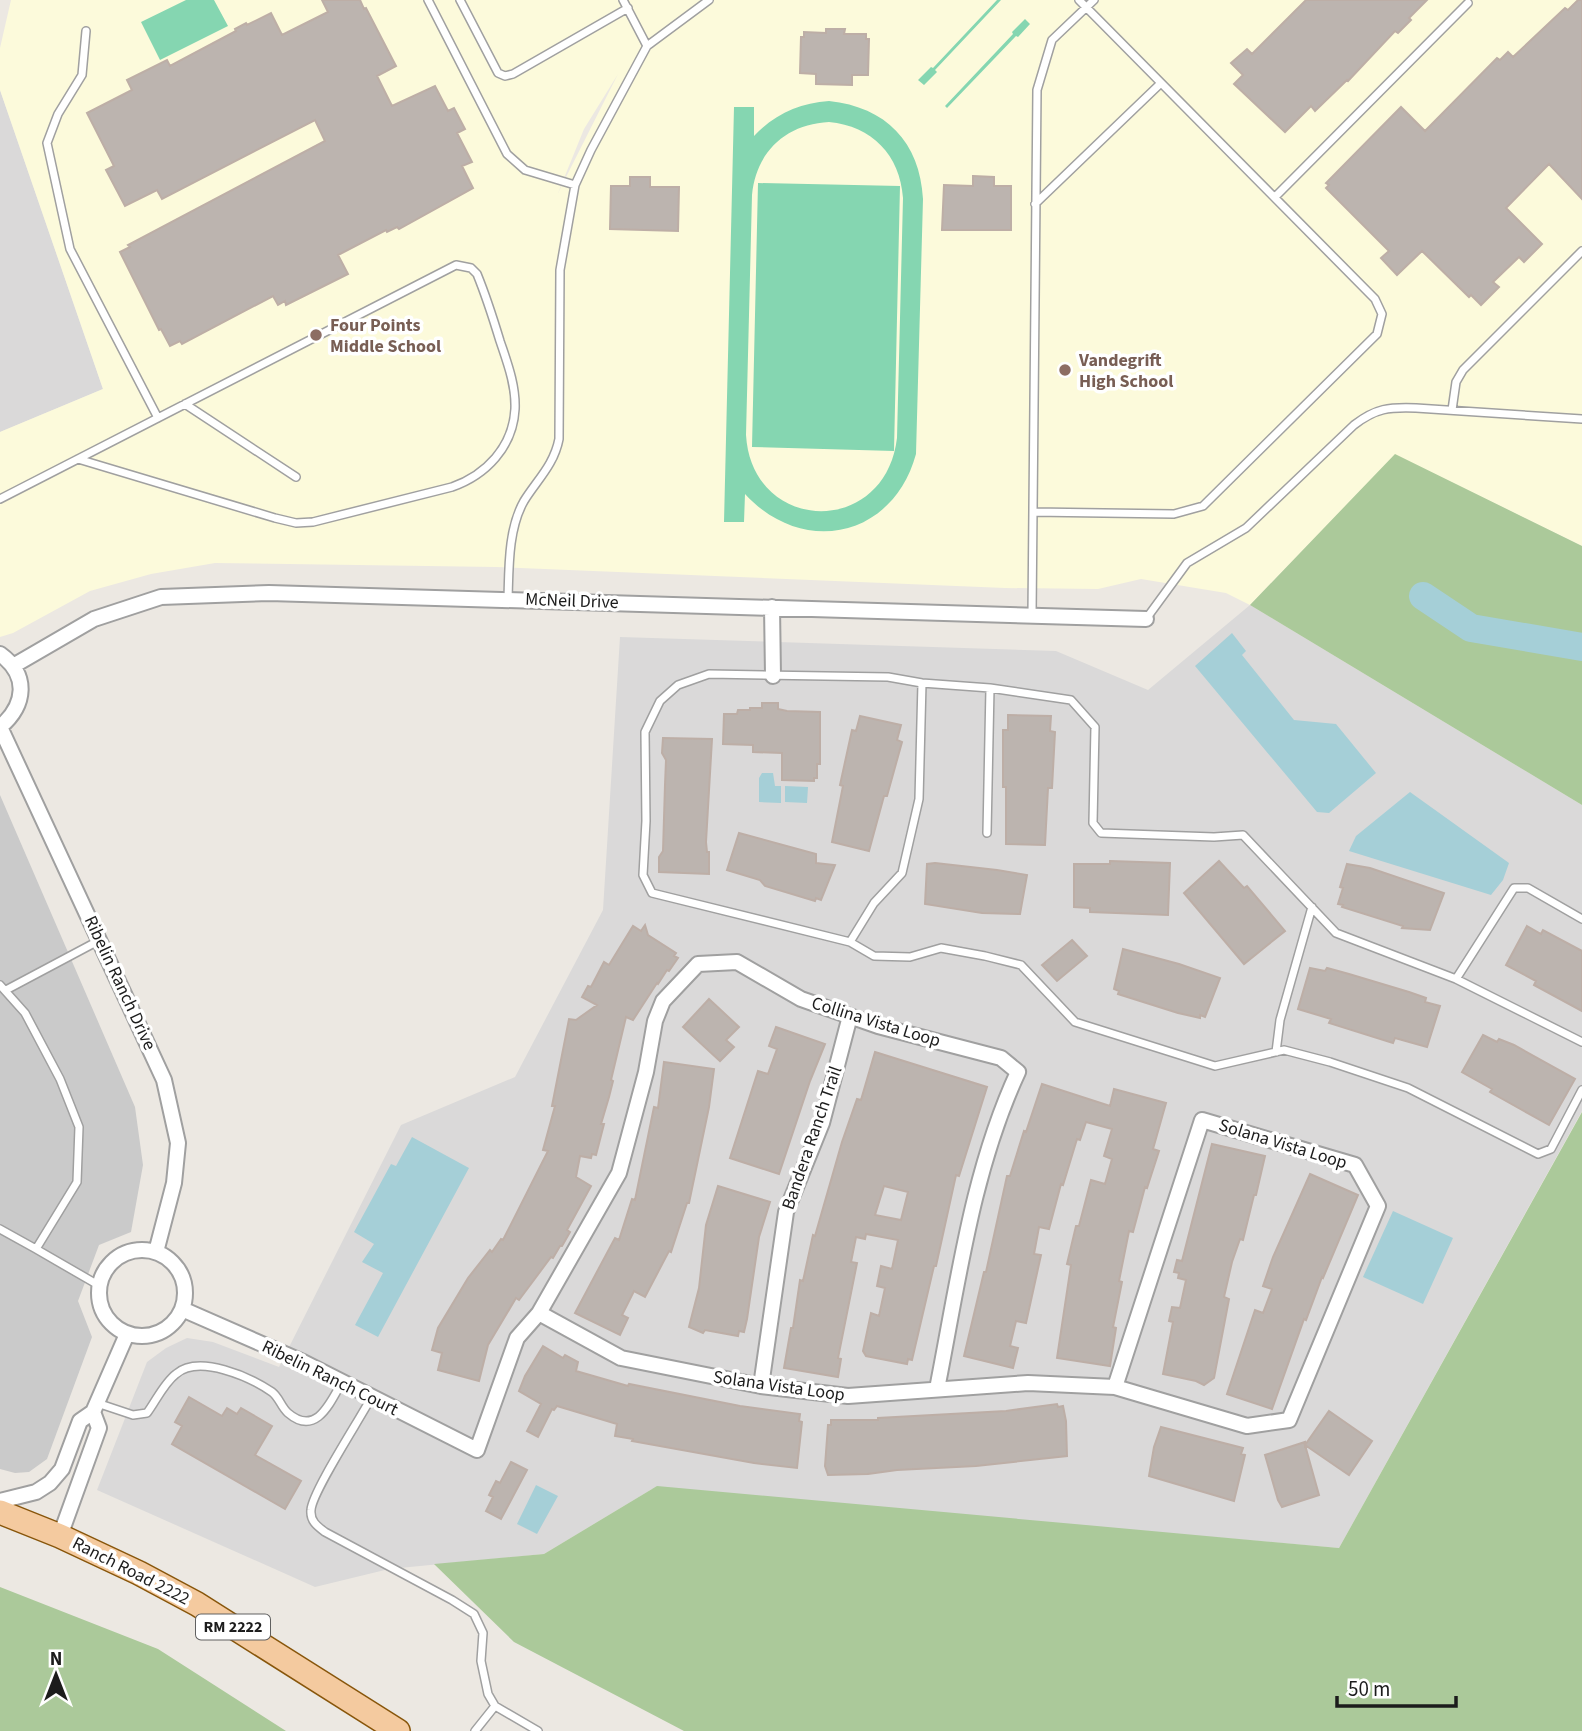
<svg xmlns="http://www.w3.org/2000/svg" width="1582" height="1731" font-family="'Source Sans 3',sans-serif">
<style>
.residential{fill:#dad9d9}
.education{fill:#fcfadb;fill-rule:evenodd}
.religious{fill:#cacaca}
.forest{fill:#abc99a}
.pitch{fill:#85d6b1;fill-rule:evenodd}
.water{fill:#a5cfd7}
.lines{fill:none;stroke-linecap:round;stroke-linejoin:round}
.river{stroke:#a5cfd7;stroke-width:28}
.building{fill:#bcb4af;stroke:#bdaea6;stroke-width:2;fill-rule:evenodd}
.lane-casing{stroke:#a0a0a0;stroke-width:10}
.street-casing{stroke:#a0a0a0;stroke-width:18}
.primary-casing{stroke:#88560b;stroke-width:26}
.lane{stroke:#fff;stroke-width:7}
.street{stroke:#fff;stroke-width:14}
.primary{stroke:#f4ca9f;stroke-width:23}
.education-dot{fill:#8d6e63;stroke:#fff;stroke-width:2.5}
.labels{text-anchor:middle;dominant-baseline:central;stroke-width:7;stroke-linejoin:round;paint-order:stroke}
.shield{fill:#fff;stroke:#606060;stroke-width:2}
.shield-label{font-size:16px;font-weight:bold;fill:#1c1c1c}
.education-label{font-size:18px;font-weight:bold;fill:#785e54;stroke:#fff;text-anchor:start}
.street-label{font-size:18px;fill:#1c1c1c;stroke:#fff}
</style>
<rect width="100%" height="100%" fill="#ece8e2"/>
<path class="residential" d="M0 90 103 389 0 432Z
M1250 605 1582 805V1111L1339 1548 652 1489 544 1554 389 1569 315 1587 97 1490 147 1362 166 1348 187 1338 213 1342 279 1367 401 1125 515 1077 603 910 620 637 1056 651 1148 690Z"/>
<path class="education" d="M11 0H1582V546L1395 455 1250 605 1226 593 1141 579 1098 589 1005 588 496 567 215 563 151 574 90 591 13 633 0 637V432L103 389 0 90V48ZM618 74 558 193 584 129Z"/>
<path class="religious" d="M0 795 135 1107 143 1165 131 1232 99 1245 78 1301 92 1337 47 1459 29 1472 15 1473 0 1469Z"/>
<path class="forest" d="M1395 454 1582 546V805L1250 605Z
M1582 1112V1731H684L514 1642 434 1564 544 1554 657 1486 1339 1548Z
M0 1587 158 1649 286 1731H0Z"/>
<path class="pitch" d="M186 0H214L228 26 160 60 141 22Z
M997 0H1001L935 70 937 72 924 85 918 80 931 67 933 68Z
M1025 19 1030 24 1018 37 1016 36 947 108 945 106 1013 34 1012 32Z
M829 101C886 107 920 142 923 199L916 454C893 538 803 557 745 494L744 522H724L734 107H754V136C775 114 799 103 829 101ZM829 122C872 126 900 155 903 198L897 438C885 538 752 534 746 435L752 195C756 152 786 124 829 122Z
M758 183 900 186 894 451 752 447Z"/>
<path class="water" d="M1232 633 1246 651 1242 655 1294 720 1336 724 1376 773 1329 813 1317 812 1195 666Z
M762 773H773L775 786H781V803L759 802V778Z
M785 786 808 787 807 803 785 802Z
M1410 792 1509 863 1503 880 1491 895 1349 851 1356 836Z
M412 1137 469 1168 378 1337 355 1325 383 1273 362 1262 374 1244 354 1232 391 1164 396 1166Z
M1393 1211 1453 1238 1423 1304 1363 1277Z
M536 1485 558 1496 537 1534 517 1524Z"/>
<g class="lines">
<path class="river" d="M1423 596 1471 628 1582 647"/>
</g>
<path class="building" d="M322 0H360L364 9 366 8 396 66 377 76 392 106 435 86 448 111 454 108 465 129 457 133 472 162 462 166 473 188 399 229 397 227 387 232 386 230 338 255 348 274 286 305 285 301 278 305 273 296 182 344 180 341 170 346 161 329 159 330 120 252 130 247 128 245 325 141 315 120 162 199 157 190 125 206 106 170 114 166 87 113 132 90 127 80 167 60 170 66 236 31 235 29 246 23 247 25 271 13 282 35 328 12Z
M1306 0H1427L1409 18 1411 20 1398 33 1395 31 1348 81 1347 80 1315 111 1311 106 1285 132 1234 84 1243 75 1231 63 1247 49 1252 54Z
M1578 0H1582V199L1549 164 1506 208 1542 244 1524 262 1519 257 1493 282 1499 287 1481 305 1471 295 1469 297 1422 251 1397 275 1381 258 1389 251 1326 188 1329 185 1326 183 1401 107 1425 131 1497 58 1500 60 1508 52 1513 57 1565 8 1568 10Z
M826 29H845L844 34H866V39H869L868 75H852V85L816 84V74L800 73 801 37H804V32L826 33Z
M973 176 994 177V186H1011V230H942L944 185 973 186Z
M630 177H650V187H679L678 231 610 229 611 186H630Z
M762 703H778V709L787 711 820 712V764H817V778H814V781L782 780V753L753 752V745L723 744 724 714H737L738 710H750V708H762Z
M1008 715 1051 716 1050 731 1055 732 1052 788H1048L1045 845 1006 844V787H1003V730H1008Z
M860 716 901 725 897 740 902 742 887 796H884L869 851 832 842 843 786 840 785 852 730 856 731Z
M663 738 712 739 706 842 707 852H709V874L659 872V857L663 851 665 785 666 760 662 753Z
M739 833 816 854V863L835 865 821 900 816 898 815 901 765 886 760 880 727 870Z
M1110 861 1170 863 1168 915 1090 912V908L1074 907V864H1110Z
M1219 861 1244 888 1247 886 1285 931 1244 964 1184 893Z
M935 863 997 870 1027 875 1020 914 982 913 925 904 927 864Z
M1347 864 1370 868 1444 893 1430 930 1402 928 1403 926 1342 907 1343 905 1338 904 1343 888 1340 887Z
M645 925 648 935 676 953 674 956 678 958 669 971 667 970 658 984 657 983 633 1020 626 1017 611 1080 613 1081 609 1097 601 1124H604L596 1155 592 1154 591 1158 580 1156 576 1177 591 1186 567 1230 570 1232 562 1246H560L553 1258 551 1257 519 1300 516 1298 488 1345 479 1381 438 1370 442 1353 432 1350 438 1328 468 1278 490 1250 492 1252 501 1239 503 1240 548 1151 543 1150 555 1106H552L569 1019 576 1020 597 1005 582 997 588 986 591 987 604 962 609 965 633 926 641 931Z
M1527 926 1541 934 1543 930 1582 951V1011L1534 985 1536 981 1506 965Z
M1072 940 1087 956 1057 981 1042 965Z
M1123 949 1179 964 1220 978 1205 1017 1200 1015V1018L1178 1013 1118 994 1119 991 1114 989Z
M1310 968 1325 971 1327 968 1349 974 1409 992 1426 998 1425 1002 1440 1006 1427 1047 1395 1038 1393 1043 1329 1023 1331 1019 1298 1009Z
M709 999 739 1027 726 1040 734 1047 720 1061 683 1027Z
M776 1027 825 1044 810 1081 779 1174 730 1158 758 1071 768 1074 777 1049 769 1046Z
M1483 1035 1497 1042 1499 1039 1514 1045 1575 1079 1549 1125 1490 1092 1492 1089 1462 1072Z
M875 1052 987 1087 959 1176 956 1175 936 1266H934L912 1360 908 1359 907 1364 866 1356 863 1351 871 1313 879 1316 885 1288 877 1286 881 1266 892 1269 898 1240 866 1234 865 1239 856 1237 851 1262 857 1263 838 1358 841 1359 838 1377 784 1368 791 1328H793L800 1280 803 1281 813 1235 815 1236 842 1142 857 1099 861 1100ZM884 1186 908 1192 901 1220 875 1215Z
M664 1062 714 1069 709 1107 689 1203H687L671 1252 669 1251 645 1297 634 1291 622 1315 628 1318 620 1335 575 1313 615 1238 619 1240 632 1199 635 1200 654 1107 658 1108Z
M1042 1084 1110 1106 1114 1089 1166 1103 1153 1149 1159 1151 1147 1188 1145 1187 1133 1232 1129 1231 1119 1281 1122 1282 1113 1327 1116 1328 1110 1366 1057 1358 1071 1265 1067 1264 1076 1226H1079L1091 1180 1105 1184 1112 1159 1104 1156 1112 1129 1086 1122 1080 1140 1077 1139 1063 1185 1061 1184 1049 1229 1039 1227 1034 1254 1041 1255 1026 1323 1016 1321 1010 1346 1018 1348 1013 1368 964 1356 984 1272H986L1007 1176H1010L1024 1131 1026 1132Z
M1212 1144 1265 1156 1256 1195H1254L1243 1240 1240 1239 1232 1262 1224 1297 1229 1299 1214 1378 1204 1385 1196 1381 1163 1374 1173 1322 1169 1321 1172 1307 1180 1308 1186 1280 1178 1278 1179 1273 1174 1272 1177 1260 1182 1261Z
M1310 1174 1358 1195 1323 1278 1322 1277 1306 1320 1304 1319 1272 1409 1227 1394 1255 1310 1263 1313 1272 1289 1263 1286 1273 1257Z
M718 1186 770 1202 759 1237 747 1319 744 1332 739 1331 738 1336 705 1330 703 1333 689 1327 699 1288 706 1225Z
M543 1346 563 1358 565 1355 578 1362 576 1371 628 1386 629 1384 740 1406 800 1414 799 1421 802 1422 797 1468 754 1463 632 1441 633 1439 615 1436 617 1424 557 1406 554 1410 552 1409 538 1437 527 1431 541 1404 519 1391 525 1376Z
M189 1397 222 1416 227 1408 237 1414 241 1408 272 1426 255 1455 301 1481 285 1509 172 1444 182 1426 175 1422Z
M1057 1404 1058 1407 1063 1406 1066 1421 1067 1456 976 1466 897 1470 868 1474 828 1475 825 1466 828 1425H831V1420H878V1418L1006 1411Z
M1329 1411 1372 1441 1349 1475 1305 1445 1319 1495 1282 1507 1278 1500 1265 1455 1305 1442V1445Z
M1161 1427 1243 1448 1241 1454 1245 1455 1234 1501 1149 1476 1154 1447Z
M511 1462 527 1470 501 1519 486 1511 493 1497 489 1495 496 1481 500 1483Z"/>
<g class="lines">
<g class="lane-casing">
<path id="lane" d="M428 0 507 154 525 170 575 185
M460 0 498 73 505 76 513 74 628 8
M623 0 647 46
M86 31 82 75 58 114 47 143 70 249 158 418
M1275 197 1468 3
M1035 204 1161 83
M185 404 296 477
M1452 410 1456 382 1463 370 1582 251
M0 499 456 265 471 268 477 274C486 296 493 318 500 341 507 362 516 385 515 409 513 447 486 475 452 487L313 522 296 523 275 518 78 459
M1033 512 1174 514 1203 506 1377 334 1382 314 1375 299 1079 0
M508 599C509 568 508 529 524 501 537 480 554 465 559 439L560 270 575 185 591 150 647 46 709 0
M1032 615 1037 90 1052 40 1094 0
M1146 619 1187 563 1246 528 1354 425C1376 408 1389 407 1416 408L1582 419
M922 683 919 799 902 873 874 903 850 942 874 956 910 957 941 948 985 956 1021 965 1075 1022 1215 1066 1284 1050 1330 1062 1408 1088 1538 1154 1551 1149 1582 1090
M987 833 990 688
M850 942 652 893 643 875 646 821 645 732 660 701 678 685 709 674 888 677 922 683 990 688 1071 700 1095 727 1093 823 1101 833 1214 837 1243 835 1336 933 1456 979 1582 1042
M1456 979 1514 888H1528L1582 919
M0 985 25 1013 60 1079 79 1127 77 1182 36 1249 0 1229
M6 990 100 940
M1276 1052 1280 1020 1312 907
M36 1249 100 1286
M371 1398C360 1419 312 1492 311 1510 310 1521 317 1526 325 1532L452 1600 474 1614 483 1633 481 1661 488 1694 495 1706
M97 1403 133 1415 147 1413C156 1401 164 1383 176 1374 199 1354 250 1377 272 1392 279 1397 281 1407 288 1413 316 1437 330 1403 342 1382
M475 1731 495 1706 538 1731"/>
</g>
<g class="street-casing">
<path id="street" d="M772 607 773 676
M0 654C29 675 26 705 0 727
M13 666 94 619 161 597 269 593 1146 619
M0 727 164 1080 178 1143 174 1183 156 1252
M99 1293a43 43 0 1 1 86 0a43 43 0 1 1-86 0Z
M182 1309 303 1362 477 1450 517 1338 539 1313 619 1173 646 1072 655 1021 663 1001 698 964 737 962 801 999 878 1026 1001 1058 1018 1072C972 1171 958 1283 937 1389
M539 1313 621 1358 761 1386 848 1396 1028 1383 1115 1387 1247 1426 1289 1420 1378 1206 1355 1165 1202 1120 1115 1387
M761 1386 786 1212 822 1123 850 1016
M0 1501 36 1492 50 1483 62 1469 80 1421 93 1412 127 1334
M60 1536 99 1428 93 1412"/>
</g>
<g class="primary-casing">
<path id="primary" d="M0 1512 60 1536 139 1573 197 1604 398 1731"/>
</g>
<use href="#lane" class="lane"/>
<use href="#street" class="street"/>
<use href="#primary" class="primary"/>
</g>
<g class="education-dot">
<circle cx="316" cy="335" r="7"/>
<circle cx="1065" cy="370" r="7"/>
</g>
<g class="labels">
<rect class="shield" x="196" y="1614.5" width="74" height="25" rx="5"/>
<g class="shield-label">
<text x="233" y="1627">RM 2222</text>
</g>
<g class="education-label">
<text x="330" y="325">Four Points<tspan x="330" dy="21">Middle School</tspan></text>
<text x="1079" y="360">Vandegrift<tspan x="1079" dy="21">High School</tspan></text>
</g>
<g class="street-label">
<text transform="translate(572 601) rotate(2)">McNeil Drive</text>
<text transform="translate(120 983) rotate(65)">Ribelin Ranch Drive</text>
<text transform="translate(876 1022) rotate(17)">Collina Vista Loop</text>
<text transform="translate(812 1138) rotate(-71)">Bandera Ranch Trail</text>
<text transform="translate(1283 1144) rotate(17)">Solana Vista Loop</text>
<text transform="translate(330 1378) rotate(26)">Ribelin Ranch Court</text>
<text transform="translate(779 1386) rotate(8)">Solana Vista Loop</text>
<text transform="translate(131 1571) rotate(27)">Ranch Road 2222</text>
</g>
</g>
<g transform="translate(56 1675)" stroke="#ffffff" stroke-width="5" paint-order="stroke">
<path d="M0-5L12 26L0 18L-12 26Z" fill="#1c1c1c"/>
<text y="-10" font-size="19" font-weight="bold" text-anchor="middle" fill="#1c1c1c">N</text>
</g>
<path d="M1337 1696v10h119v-10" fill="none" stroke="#1c1c1c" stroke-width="3.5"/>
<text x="1348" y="1696" font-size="21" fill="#1c1c1c" stroke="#ffffff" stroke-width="5" paint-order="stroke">50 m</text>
</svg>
